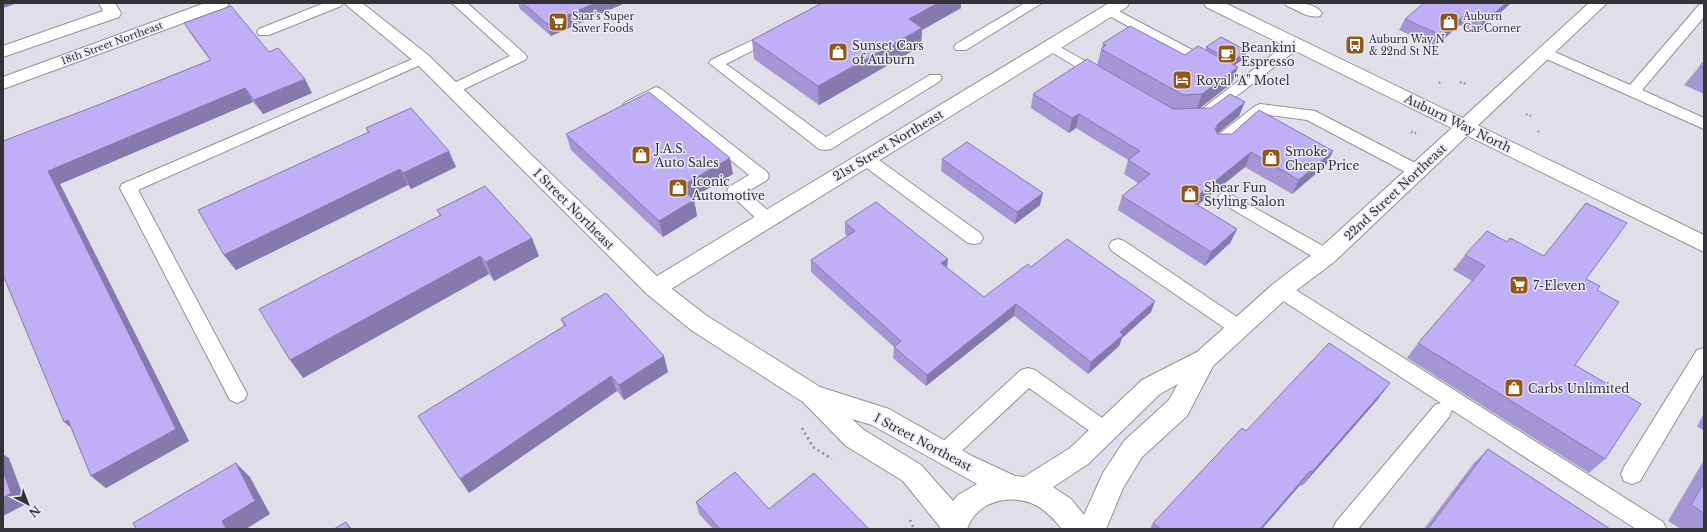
<svg xmlns="http://www.w3.org/2000/svg" width="1707" height="532" font-family="'Libre Baskerville',serif">
<style>
.lines{fill:none;stroke-linecap:round;stroke-linejoin:round}
.service-casing{stroke:#92929c;stroke-width:2}
.minor-casing{stroke:#92929c;stroke-width:2}
.tertiary-casing{stroke:#92929c;stroke-width:2}
.secondary-casing{stroke:#92929c;stroke-width:2}
.path-far1{stroke:#87878e;stroke-width:2;stroke-dasharray:1.5 2.5;stroke-linecap:butt}
.path{stroke:#87878e;stroke-width:2.5;stroke-dasharray:2 3.5;stroke-linecap:butt}
.service{fill:#fff;fill-rule:evenodd}
.minor{fill:#fff;fill-rule:evenodd}
.tertiary{fill:#fff;fill-rule:evenodd}
.secondary{fill:#fff;fill-rule:evenodd}
.wall{fill:#a496d4}
.shaded-wall{fill:#867aad}
.building{fill:#bfaff7;stroke:#867aad}
.labels{text-anchor:middle;dominant-baseline:central;stroke-width:3;stroke-linejoin:round;paint-order:stroke}
.far-poi-label{font-size:10px;fill:#333337;stroke:#ecebf6;text-anchor:start}
.far-street-label{font-size:10px;fill:#333337;stroke:#ecebf6}
.poi-label{font-size:12px;fill:#333337;stroke:#ecebf6;text-anchor:start}
.street-label{font-size:12px;fill:#333337;stroke:#ecebf6}
</style>
<rect width="100%" height="100%" fill="#dfdee9"/>
<g class="lines">
<g class="service-casing">
<path id="service" d="M324 3H343L341 6 269 35H259L257 32 259 29Z
M452 3H467L525 54 527 57 525 60 458 92H448L445 89 448 86 510 56Z
M1025 3H1042L966 50H956L954 47 956 44Z
M1285 3C1297 3 1314 2 1322 13L1320 16C1309 19 1297 10 1287 6Z
M1704 4V17L1642 90 1704 118V129L1540 56 1538 53 1540 50H1550L1630 85 1699 5Z
M1109 6 1215 62 1217 65 1215 68H1205L1104 13 1102 10 1104 7Z
M774 30 779 31 781 34 779 37 726 64 826 137 930 75H940L942 78 940 81 831 149 825 150 819 149 709 63 711 60Z
M1295 40 1300 41 1302 44 1300 47 1216 112 1211 114 1206 112 1203 109 1206 106 1290 41Z
M1051 42 1107 73 1109 76 1107 79H1097L1046 49 1044 46 1046 43Z
M422 55 427 56 429 59 427 62 138 190 247 394 244 400 237 403 230 400 120 188 122 184Z
M656 87 661 89 767 172 769 176 767 180 747 192 773 215 776 219 773 223 767 225 761 223 727 191 729 187 749 175 655 99 636 108 631 110 626 108 623 105 626 102Z
M1260 104 1315 111 1423 167 1425 171 1423 175 1417 177 1411 175 1307 120 1263 114 1225 147 1219 148 1213 147 1211 143 1213 139 1255 106Z
M866 153 872 155 980 233 983 238 980 243 974 244 968 243 860 163 858 159 860 155Z
M1226 192 1332 251 1335 256 1332 261 1326 263 1320 261 1220 202 1218 198 1220 194Z
M1118 239 1124 241 1246 323 1249 328 1246 333 1239 336 1232 333 1112 251 1109 246 1112 241Z
M1281 283 1288 285 1663 522 1666 529H1636L1452 410 1449 417 1358 529H1333L1336 522 1435 405 1441 403 1274 295 1272 290 1274 285Z
M1704 348V373L1640 481 1632 484 1624 481 1621 474 1624 467 1697 350Z
M1028 368 1035 370 1112 425 1115 431 1112 437 1105 440 1098 437 1029 388 951 461 944 463 937 461 933 454 937 447 1021 370Z"/>
</g>
<g class="minor-casing">
<path id="minor" d="M99 3H115L121 13 119 17 3 57V46L103 11Z
M205 3H229L227 7 3 89V77Z
M1109 3H1129L1127 7 663 294 655 297 647 294 644 288 647 282Z"/>
</g>
<g class="tertiary-casing">
<path id="tertiary" d="M344 3H362L428 55 663 282 707 316 820 387 889 409 972 456 1015 476 1024 477 1070 448 1142 380 1197 352 1273 284 1318 250 1589 3H1607L1334 262 1289 296 1213 366 1187 416 1142 457 1123 488 1106 529H1062C1054 519 1044 508 1031 503 1006 494 976 503 967 529H939L940 527 903 481 846 446 803 402 691 330 647 294 416 63ZM1178 384 1169 400 1124 441 1103 473 1084 515 1071 499 1053 487 1088 464 1160 394ZM852 419 872 425 977 484 958 495 953 501 921 465 864 430Z"/>
</g>
<g class="secondary-casing">
<path id="secondary" d="M1204 3H1225L1704 235V252L1206 7Z"/>
</g>
<path class="path-far1" d="M1460 82 1466 84
M1439 83 1441 82
M1526 114 1531 116
M1411 132 1416 133
M1538 132 1540 130"/>
<path class="path" d="M802 428 813 447 832 459
M910 520 914 529"/>
<use href="#service" class="service"/>
<use href="#minor" class="minor"/>
<use href="#tertiary" class="tertiary"/>
<use href="#secondary" class="secondary"/>
</g>
<path class="wall" d="M518 3H625L551 36 520 9Z
M822 3H961V8L922 30 921 46 819 105 754 59 752 40Z
M1511 3 1478 33 1460 25 1435 46 1399 30 1405 19Z
M184 23 269 52 312 93 263 114 253 102 60 184 189 441 106 488 91 476 71 428 3 275 93 107 210 60 193 37Z
M1103 43 1185 55 1206 50V47L1247 51 1245 58 1234 65 1232 83 1199 109 1239 116 1218 133V134L1333 151 1326 165 1292 194 1245 167 1198 205 1237 229 1230 243 1205 266 1118 210 1122 196 1138 183 1124 174 1128 160 1076 128 1069 133 1031 108 1033 94 1097 65Z
M1704 61V94L1684 85Z
M366 128 456 167 411 189 408 185 236 270 224 255 368 133Z
M566 134 733 174 692 198 694 200 697 216 663 237 571 150Z
M942 159 1040 205 1015 224 941 171Z
M1586 203V279L1597 290 1575 365 1605 459 1589 473 1407 358 1418 343 1472 281 1453 270 1465 255 1507 242 1544 256Z
M437 210 539 256 494 281 489 274 303 378 440 216Z
M845 222 948 259 947 268 984 297 1031 267 1155 301 1151 312 1122 338 1119 346 1088 374 1014 316 926 386 893 358 894 347 811 272V260L847 236 845 234Z
M561 319 668 372 624 400 617 391 469 493 418 416 564 327Z
M1379 398 1302 486 1300 485 1262 529H1150L1153 523 1246 431Z
M1704 413V431L1697 426Z
M1488 449 1610 529H1424L1474 463Z
M1704 460V529H1681L1668 521Z
M696 502 769 509 869 529H713L699 514Z"/>
<path class="shaded-wall" d="M3 3H18L3 8Z
M595 3H625L551 36 547 24Z
M938 3H961V8L922 30 921 46 819 105 818 86 909 19Z
M1506 3H1511L1478 33 1484 22Z
M1466 14 1460 25 1435 46 1441 35Z
M1247 51 1245 58 1231 68 1233 61Z
M1238 67 1232 83 1196 111 1202 94Z
M305 79 312 93 263 114 254 100Z
M245 88 253 102 60 184 189 441 106 488 91 476 48 171Z
M1245 102 1239 116 1212 138 1218 124Z
M1079 114 1076 128 1069 133 1072 118Z
M449 151 456 167 411 189 403 173Z
M1333 151 1326 165 1292 194 1299 180Z
M1251 152 1245 167 1185 215 1191 201Z
M730 158 733 174 683 203 680 187Z
M400 169 408 185 236 270 224 255Z
M1043 193 1040 205 1015 224 1017 212Z
M694 200 697 216 663 237 659 221Z
M1237 229 1230 243 1205 266 1211 252Z
M532 238 539 256 494 281 486 262Z
M480 256 489 274 303 378 290 360Z
M948 259 946 271 941 263Z
M1155 301 1151 312 1122 338 1119 346 1088 374 1091 362 1120 332Z
M1016 304 1014 316 926 386 927 375Z
M664 356 668 372 624 400 619 385Z
M611 376 617 391 469 493 460 479Z
M1390 383 1379 398 1302 486 1312 472Z
M68 420 79 434 64 422Z
M3 454 9 458 26 504 3 516Z
M236 463 250 477 270 514 246 529H226L222 521Z
M1310 471 1300 485 1262 529H1260Z
M346 522 352 529H350Z"/>
<path class="building" d="M523 3H595L547 24Z
M822 3H938L909 19 922 28 818 86 752 40Z
M1424 3H1506L1484 22 1466 14 1441 35 1405 19Z
M231 6 269 52 278 48 305 79 254 100 245 88 48 171 176 429 91 476 68 420 64 422 3 275V141L93 107 211 60 184 23Z
M1130 26 1185 55 1198 46 1238 67 1202 94 1183 95 1101 49 1106 45 1103 43Z
M1221 37 1247 51 1233 61 1206 47Z
M1087 59 1173 109 1211 108 1230 94 1245 102 1218 124 1215 129 1218 134H1232L1259 110 1333 151 1299 180 1251 152 1191 201 1237 229 1211 252 1122 196 1150 174 1128 160 1140 151 1079 114 1072 118 1033 94Z
M1704 61V68L1700 66Z
M649 92 730 158 680 187 694 200 659 221 566 134Z
M411 108 449 151 403 173 400 169 224 255 198 210 369 132 366 128Z
M967 142 1043 193 1017 212 942 159Z
M485 186 532 238 486 262 480 256 290 360 259 309 441 215 437 210Z
M876 202 948 259 941 263 984 297 1028 264 1031 267 1067 239 1155 301 1120 332 1123 335 1091 362 1016 304 927 375 894 347 901 341 811 260 855 231 845 222Z
M1586 203 1627 223 1586 279 1600 286 1597 290 1619 302 1575 365 1641 404 1605 459 1418 343 1485 266 1465 255 1487 231 1507 242 1510 238 1544 256Z
M606 293 664 356 619 385 611 376 460 479 418 416 566 325 561 319Z
M1329 343 1390 383 1312 472 1310 471 1260 529H1161L1153 523 1242 428 1246 431Z
M1488 449 1610 529H1428Z
M236 463 255 501 222 521 226 529H136L133 523Z
M3 471 11 493 3 498Z
M735 472 769 509 814 473 869 529H720L696 502Z
M1704 483V513L1691 505Z
M346 522 350 529H334Z"/>
<defs>
<g id="supermarket-square" transform="scale(1)"><rect x="-9" y="-9" width="18" height="18" rx="4" fill="#925715" stroke="#ecebf6"/><path d="M-6-5.5h2.5l.6 2H6L4.5 2H-2.5L-4.4-4H-6ZM-1.5 3.2a1.3 1.3 0 1 0 .1 0ZM3 3.2a1.3 1.3 0 1 0 .1 0Z" fill="#fff"/></g>
<g id="shop-square" transform="scale(1)"><rect x="-9" y="-9" width="18" height="18" rx="4" fill="#925715" stroke="#ecebf6"/><path d="M-5-2.5h2.3a2.7 3.5 0 0 1 5.4 0H5L5.5 6h-11ZM-1.5-2.5h3a1.5 2.3 0 0 0-3 0Z" fill="#fff"/></g>
<g id="bus-square" transform="scale(1)"><rect x="-9" y="-9" width="18" height="18" rx="4" fill="#925715" stroke="#ecebf6"/><path d="M-5-6H5V4H4V6H2V4H-2V6H-4V4H-5ZM-3.5-4V0h7V-4ZM-3.5 1.2v1.5H-2V1.2ZM2 1.2v1.5H3.5V1.2Z" fill="#fff"/></g>
<g id="cafe-square" transform="scale(1)"><rect x="-9" y="-9" width="18" height="18" rx="4" fill="#925715" stroke="#ecebf6"/><path d="M-5.5-4.5H6V0H3Q3 3.5 0 3.5H-2.5Q-5.5 3.5-5.5 0ZM3-3.2v2h1.7v-2ZM-6 4.5H4V6H-6Z" fill="#fff"/></g>
<g id="hotel-square" transform="scale(1)"><rect x="-9" y="-9" width="18" height="18" rx="4" fill="#925715" stroke="#ecebf6"/><path d="M-6-4.5h1.5V1H6V5H4.5V3h-9V5H-6ZM-4 0a1.8 1.8 0 1 1 3.6 0ZM.5 0V-2.5h3Q6-2.5 6 0Z" fill="#fff"/></g>
</defs>
<g fill-rule="evenodd">
<use href="#supermarket-square" x="558" y="22"/>
<use href="#shop-square" x="1449" y="22"/>
<use href="#bus-square" x="1355" y="45"/>
<use href="#shop-square" x="838" y="52"/>
<use href="#cafe-square" x="1227" y="54"/>
<use href="#hotel-square" x="1182" y="80"/>
<use href="#shop-square" x="641" y="155"/>
<use href="#shop-square" x="1271" y="158"/>
<use href="#shop-square" x="678" y="188"/>
<use href="#shop-square" x="1190" y="194"/>
<use href="#supermarket-square" x="1519" y="285"/>
<use href="#shop-square" x="1514" y="388"/>
</g>
<g class="labels">
<g class="far-poi-label">
<text x="572" y="16">Saar's Super<tspan x="572" dy="12">Saver Foods</tspan></text>
<text x="1463" y="16">Auburn<tspan x="1463" dy="12">Car Corner</tspan></text>
<text x="1369" y="39">Auburn Way N<tspan x="1369" dy="12">&amp; 22nd St NE</tspan></text>
</g>
<g class="far-street-label">
<text transform="translate(112 43) rotate(-20)">18th Street Northeast</text>
</g>
<g class="poi-label">
<text x="852" y="45">Sunset Cars<tspan x="852" dy="14">of Auburn</tspan></text>
<text x="1241" y="47">Beankini<tspan x="1241" dy="14">Espresso</tspan></text>
<text x="1196" y="80">Royal "A" Motel</text>
<text x="655" y="148">J.A.S.<tspan x="655" dy="14">Auto Sales</tspan></text>
<text x="1285" y="151">Smoke<tspan x="1285" dy="14">Cheap Price</tspan></text>
<text x="692" y="181">Iconic<tspan x="692" dy="14">Automotive</tspan></text>
<text x="1204" y="187">Shear Fun<tspan x="1204" dy="14">Styling Salon</tspan></text>
<text x="1533" y="285">7-Eleven</text>
<text x="1528" y="388">Carbs Unlimited</text>
</g>
<g class="street-label">
<text transform="translate(1458 123) rotate(26)">Auburn Way North</text>
<text transform="translate(888 145) rotate(-31)">21st Street Northeast</text>
<text transform="translate(1395 192) rotate(-43)">22nd Street Northeast</text>
<text transform="translate(574 209) rotate(45)">I Street Northeast</text>
<text transform="translate(923 442) rotate(28)">I Street Northeast</text>
</g>
</g>
<rect width="1707" height="532" fill="none" stroke="#333337" stroke-width="8"/>
<g transform="translate(28 504) rotate(138)" stroke="#ecebf6" stroke-width="3" paint-order="stroke">
<path d="M0-3L7 15L0 10L-7 15Z" fill="#333337"/>
<text y="-6" font-size="11" font-weight="bold" text-anchor="middle" fill="#333337">N</text>
</g>
</svg>
